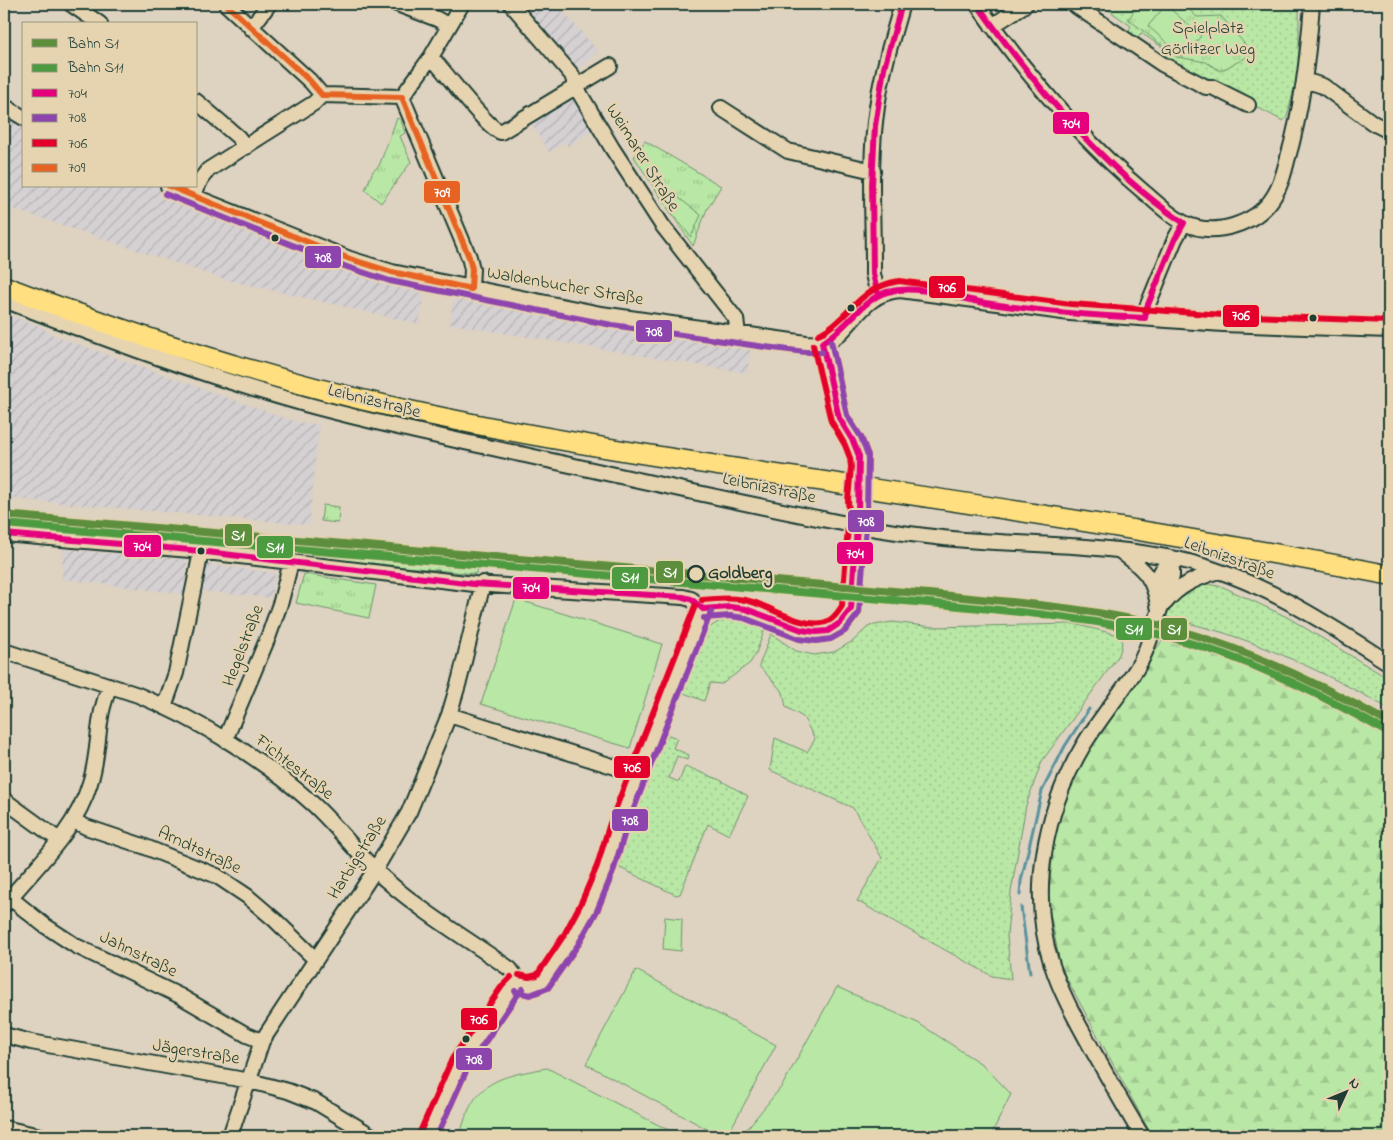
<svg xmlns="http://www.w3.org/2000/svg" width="1393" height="1140" font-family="'Indie Flower',sans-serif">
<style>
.industrial{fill:url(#industrial-furrows)}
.grass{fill:url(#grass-dots);stroke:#6c926c}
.forest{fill:url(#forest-firs);stroke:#6c926c}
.park{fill:url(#park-tufts);stroke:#6c926c}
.garden{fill:#b9e7a5;stroke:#6c926c}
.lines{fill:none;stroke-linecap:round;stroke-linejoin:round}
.stream{stroke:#5a929d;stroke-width:3}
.minor-casing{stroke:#1f3d34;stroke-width:18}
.highway-casing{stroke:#1f3d34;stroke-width:22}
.minor{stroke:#e6d4b1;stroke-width:14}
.highway{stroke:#ffdf80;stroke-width:19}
.bus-1-casing{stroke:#e6d4b1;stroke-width:10}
.bus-2-casing{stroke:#e6d4b1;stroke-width:10}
.bus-3-casing{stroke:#e6d4b1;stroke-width:10}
.bus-4-casing{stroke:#e6d4b1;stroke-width:10}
.bus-1{stroke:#e5007d;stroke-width:6}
.bus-2{stroke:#8e44ad;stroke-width:6}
.bus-3{stroke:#e4002b;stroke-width:6}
.bus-4{stroke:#e76323;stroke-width:6}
.rail-1-casing{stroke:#e6d4b1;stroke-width:11}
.rail-2-casing{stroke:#e6d4b1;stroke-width:11}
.rail-1{stroke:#5c8e3c;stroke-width:8}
.rail-2{stroke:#4d9b40;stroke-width:8}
.bus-dot{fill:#1f3d34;stroke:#e6d4b1;stroke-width:2}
.stop-dot{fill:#e6d4b1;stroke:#1f3d34;stroke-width:2.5}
.labels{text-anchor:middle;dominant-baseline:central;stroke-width:4.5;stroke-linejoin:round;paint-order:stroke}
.park-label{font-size:18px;fill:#27463a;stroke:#e6d4b1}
.street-label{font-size:18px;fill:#1f3d34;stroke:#e6d4b1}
.stop-label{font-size:18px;font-weight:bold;fill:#1f3d34;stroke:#e6d4b1;text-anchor:start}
.line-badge{stroke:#e6d4b1;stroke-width:2}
.badge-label{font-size:14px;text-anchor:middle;font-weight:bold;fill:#fff}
</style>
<defs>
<pattern id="industrial-furrows" width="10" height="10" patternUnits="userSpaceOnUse" patternTransform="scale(1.25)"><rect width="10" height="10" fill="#d5d0d2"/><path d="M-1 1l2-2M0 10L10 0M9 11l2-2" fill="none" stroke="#b6b4b5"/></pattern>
<pattern id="grass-dots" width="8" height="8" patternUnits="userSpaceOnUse" patternTransform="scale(1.25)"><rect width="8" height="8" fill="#b9e7a5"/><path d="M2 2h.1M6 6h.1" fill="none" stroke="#9fc78f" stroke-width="1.8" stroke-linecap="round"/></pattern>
<pattern id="forest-firs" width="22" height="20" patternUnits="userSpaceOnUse" patternTransform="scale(1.25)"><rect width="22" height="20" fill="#b9e7a5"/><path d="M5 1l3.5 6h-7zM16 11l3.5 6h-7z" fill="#9fc78f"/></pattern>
<pattern id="park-tufts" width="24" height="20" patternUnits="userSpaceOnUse" patternTransform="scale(1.25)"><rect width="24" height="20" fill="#b9e7a5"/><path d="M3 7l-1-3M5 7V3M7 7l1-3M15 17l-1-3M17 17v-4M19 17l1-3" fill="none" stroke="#9fc78f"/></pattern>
</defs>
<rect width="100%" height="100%" fill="#ded2c0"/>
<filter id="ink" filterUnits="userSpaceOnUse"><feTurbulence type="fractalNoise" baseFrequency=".02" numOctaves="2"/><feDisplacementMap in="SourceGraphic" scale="10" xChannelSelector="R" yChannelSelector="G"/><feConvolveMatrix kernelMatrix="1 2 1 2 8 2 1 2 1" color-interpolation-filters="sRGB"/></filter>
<g filter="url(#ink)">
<path class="industrial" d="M518 4H556L598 51 578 70Z
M575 95 595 129 568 146 565 142 549 152 531 123Z
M4 109 24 122V186H158L425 285 419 324 227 280 4 206Z
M454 293 751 347 747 373 450 324Z
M4 314 40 326 52 335 296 422 319 425 309 525 4 498Z
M63 549 187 560 184 594 62 579Z
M206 564 275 573 271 598 202 591Z"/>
<path class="grass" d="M1100 4H1299V68L1287 117 1283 121 1162 57 1167 50 1141 33 1136 40 1127 33 1131 26Z
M4 521 477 562 476 574 4 527Z
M1207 584 1223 587 1287 617 1389 679V709C1338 679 1275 649 1218 631 1201 626 1183 622 1166 617L1173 601 1191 589Z
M745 618 766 626 756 653 750 663 722 684 710 683 704 701 679 691C688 668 696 626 725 620 731 618 738 618 745 618Z
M892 622 933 627 1074 624 1123 636 1121 648 1119 655 1042 761 1026 805 1011 892 1007 935 1011 979 992 976 857 901 882 858 853 808 770 770 775 738 807 752 815 739 803 717 786 707 783 692 759 666 771 634 796 651 814 655 834 652 853 641 869 626Z
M663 733 677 738 673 748 689 755 687 760 677 756 669 778 679 782 685 766 720 780 748 796 729 835 708 824 680 894 676 895 614 865Z"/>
<path class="forest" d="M1166 635 1203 643 1259 665 1389 734V1136H1152L1061 968 1048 903 1056 815 1093 739Z"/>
<path class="park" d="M1140 4H1183L1197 17 1221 16 1253 54 1220 71 1206 62 1177 57 1128 19Z
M397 118 401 120 405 133 400 136 411 162 381 203 365 190 373 171 379 166Z
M645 141 721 186 707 209 693 246 634 157Z
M323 505 339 507 338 523 321 521Z
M304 574 376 585 369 618 296 603Z"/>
<path class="garden" d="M1166 5 1201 36 1183 57 1148 26Z
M671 192 701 215 691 237 663 202Z
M516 599 662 644 630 748 481 704Z
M665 917 682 919 681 951 663 949Z
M636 970 776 1045 727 1136H720L586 1064Z
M837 987 918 1023 983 1065 1011 1094 992 1133 984 1136H741L782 1086Z
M547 1068 680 1136H460C473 1081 497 1077 547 1068Z"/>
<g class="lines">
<path class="stream" d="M1020 895 1021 881 1042 791 1065 746 1089 709
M1021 907 1030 973"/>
<g class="minor-casing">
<path id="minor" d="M71 4 100 24
M226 4 310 81 322 95
M397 4 437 19 449 26
M511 4 572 75 576 87 612 148 662 225 736 319 738 334
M977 4C1025 73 1080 138 1145 193 1157 203 1170 216 1184 223 1214 238 1257 224 1274 196 1281 185 1284 173 1287 161 1302 110 1308 57 1312 4
M1073 4 1162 64 1206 87H1212L1248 105
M992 26 1026 4
M251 28 269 4
M431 57C446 72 486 128 501 132L610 66
M1304 80 1323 86 1373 123 1389 131
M402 97 469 257 472 269 471 289
M402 97 431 57 462 4
M196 101 238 137 246 147
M4 106 24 118
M721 108 788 151 873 171
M168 186 350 259 392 272 601 314 806 343C811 343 817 344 822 343 851 337 858 293 900 290L1070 313 1223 324 1389 330
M193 196 201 179 208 170 314 103 322 95 402 97
M878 295 873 274V263C873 212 869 158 877 107 882 72 892 38 902 4
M4 300C103 338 203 376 305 404 378 424 451 439 525 455 628 478 732 501 837 522 884 531 932 538 980 541 1047 545 1125 546 1189 562 1263 581 1326 623 1389 663
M1145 318 1147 307 1175 239 1184 223
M4 534 190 550 474 584 683 597 691 599 703 609 638 774 617 829 605 869 589 907 571 940 542 982 529 986 517 983
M1120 551C1146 570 1154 578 1159 610
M1156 592 1160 574 1169 558
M1165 603C1179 585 1197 578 1218 571
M4 651 138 695C200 721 263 759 313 804 340 829 360 858 387 881 425 914 469 940 510 969L515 976 517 983
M164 707 176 673 201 552
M449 715 638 774
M225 740 269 635 281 601 291 562
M4 800 59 840
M74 821 86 827 143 846 217 876 247 896 275 920 315 959
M4 893 44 925 76 946 180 996 247 1035 262 1041
M5 904C36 866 76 831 90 783 98 759 97 735 102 711 104 702 107 694 109 685
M4 1035 31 1042 250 1081 288 1091 316 1102 372 1136
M4 1128 40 1136
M230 1136 262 1041 375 870 409 812 449 715 460 678 483 583
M428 1136 460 1063 509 991 517 983
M1142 1136C1125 1108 1109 1079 1093 1051 1078 1023 1062 996 1052 965 1028 893 1045 810 1083 746 1099 719 1120 695 1137 668 1148 651 1152 631 1159 612 1163 600 1169 588 1172 576V569L1169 558"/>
</g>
<g class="highway-casing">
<path id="highway" d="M4 286C132 335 264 378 398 408 542 440 688 461 834 483 1019 511 1205 539 1389 575"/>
</g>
<use href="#minor" class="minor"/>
<use href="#highway" class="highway"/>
<g class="bus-1-casing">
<path id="bus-1" d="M977 4C1033 83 1103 169 1184 223
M878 295 873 274 872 185 875 126 884 68 902 4
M1145 318 1147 307 1175 239 1184 223
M822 343C846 330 862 299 887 292 917 284 956 298 985 303 1038 311 1092 316 1145 318
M4 534 190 550 474 584 683 597 691 599 703 609
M703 609 730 607 746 609 802 630 816 632 828 631 840 623 851 609 858 513 859 456 853 441 839 418 822 343"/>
</g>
<g class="bus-2-casing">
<path id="bus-2" d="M165 194 347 267 390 281 612 325 765 347 805 352H822
M704 618 730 616 744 618 799 639 816 641 831 639 845 631 859 613 867 514 868 455 861 437 847 415 831 341
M515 991 530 995 548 988 578 945 597 911 613 872 625 832 646 777 711 612
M437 1136 468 1067 516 997 523 989"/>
</g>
<g class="bus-3-casing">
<path id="bus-3" d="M818 335C852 317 857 288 899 281L1071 304 1223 315 1389 321
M702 600C718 599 734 597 749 601 770 606 805 630 826 622 834 619 838 612 842 606L849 513 848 500 851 467 850 458 845 445 831 421 813 345
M519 975 529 977 537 975 564 935 581 903 597 866 609 826 630 771 695 606
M420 1132 452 1059 502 986 511 977"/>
</g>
<g class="bus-4-casing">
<path id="bus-4" d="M226 4 310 81 322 95
M322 95 402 97
M402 97 469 257 472 269 471 289
M169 186 350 259 392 272 471 289"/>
</g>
<use href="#bus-1" class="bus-1"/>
<use href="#bus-2" class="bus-2"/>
<use href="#bus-3" class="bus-3"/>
<use href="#bus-4" class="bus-4"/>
<g class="rail-1-casing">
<path id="rail-1" d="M4 515 929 594C1013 602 1099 608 1181 631 1254 652 1323 685 1389 723"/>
</g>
<g class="rail-2-casing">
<path id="rail-2" d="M4 524 928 603C1011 611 1095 617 1176 639 1250 659 1319 693 1385 731"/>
</g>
<use href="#rail-1" class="rail-1"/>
<use href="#rail-2" class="rail-2"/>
</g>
</g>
<g class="bus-dot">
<circle cx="275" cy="238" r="4.5"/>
<circle cx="851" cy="308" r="4.5"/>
<circle cx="1313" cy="318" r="4.5"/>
<circle cx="201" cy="551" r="4.5"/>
<circle cx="466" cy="1039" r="4.5"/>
</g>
<circle class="stop-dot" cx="696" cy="574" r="8"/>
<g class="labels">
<g class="park-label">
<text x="1208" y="29">Spielplatz<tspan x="1208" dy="21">Görlitzer Weg</tspan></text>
</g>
<g class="street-label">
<text transform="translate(642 158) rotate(58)">Weimarer Straße</text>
<text transform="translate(565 287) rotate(10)">Waldenbucher Straße</text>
<text transform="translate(374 402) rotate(14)">Leibnizstraße</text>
<text transform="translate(769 489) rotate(12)">Leibnizstraße</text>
<text transform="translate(1229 559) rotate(20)">Leibnizstraße</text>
<text transform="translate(244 646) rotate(-69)">Hegelstraße</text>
<text transform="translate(294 768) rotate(38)">Fichtestraße</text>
<text transform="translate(199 851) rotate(25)">Arndtstraße</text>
<text transform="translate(358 858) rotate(-58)">Harbigstraße</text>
<text transform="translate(138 955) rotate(26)">Jahnstraße</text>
<text transform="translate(196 1053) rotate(9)">Jägerstraße</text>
</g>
<g class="stop-label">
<text x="708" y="574">Goldberg</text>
</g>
</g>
<g class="line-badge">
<rect x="1052" y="111" width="38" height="24" rx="5" fill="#e5007d"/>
<rect x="423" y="180" width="38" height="24" rx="5" fill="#e76323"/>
<rect x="304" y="245" width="38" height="24" rx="5" fill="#8e44ad"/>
<rect x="928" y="275" width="38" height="24" rx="5" fill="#e4002b"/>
<rect x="1222" y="304" width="38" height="24" rx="5" fill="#e4002b"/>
<rect x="635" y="319" width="38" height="24" rx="5" fill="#8e44ad"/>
<rect x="847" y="509" width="38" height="24" rx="5" fill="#8e44ad"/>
<rect x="224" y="523" width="29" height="24" rx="5" fill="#5c8e3c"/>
<rect x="123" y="534" width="39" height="24" rx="5" fill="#e5007d"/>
<rect x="256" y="535" width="38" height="24" rx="5" fill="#4d9b40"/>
<rect x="836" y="541" width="38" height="24" rx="5" fill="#e5007d"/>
<rect x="655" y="560" width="29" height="24" rx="5" fill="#5c8e3c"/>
<rect x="611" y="566" width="38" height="24" rx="5" fill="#4d9b40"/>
<rect x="512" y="576" width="38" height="24" rx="5" fill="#e5007d"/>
<rect x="1115" y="617" width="38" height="24" rx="5" fill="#4d9b40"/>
<rect x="1160" y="617" width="28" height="24" rx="5" fill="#5c8e3c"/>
<rect x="613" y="755" width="38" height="24" rx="5" fill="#e4002b"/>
<rect x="611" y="808" width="38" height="24" rx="5" fill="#8e44ad"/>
<rect x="460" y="1007" width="38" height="24" rx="5" fill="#e4002b"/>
<rect x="455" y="1047" width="38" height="24" rx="5" fill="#8e44ad"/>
</g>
<g class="badge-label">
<text x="1071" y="128">704</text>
<text x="442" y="197">709</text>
<text x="323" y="262">708</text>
<text x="947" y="292">706</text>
<text x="1241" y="320">706</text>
<text x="654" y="336">708</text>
<text x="866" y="526">708</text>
<text x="238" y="540">S1</text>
<text x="142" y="551">704</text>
<text x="275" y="552">S11</text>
<text x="855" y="558">704</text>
<text x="670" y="577">S1</text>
<text x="630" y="582">S11</text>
<text x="531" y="592">704</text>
<text x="1134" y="634">S11</text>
<text x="1174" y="634">S1</text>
<text x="632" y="772">706</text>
<text x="630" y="825">708</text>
<text x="479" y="1024">706</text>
<text x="474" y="1064">708</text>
</g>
<rect width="1393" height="1140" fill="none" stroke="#e6d4b1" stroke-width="20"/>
<rect x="10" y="10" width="1373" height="1120" fill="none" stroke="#1f3d34" stroke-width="2" filter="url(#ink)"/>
<rect x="22" y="22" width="175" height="165" fill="#e6d4b1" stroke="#96987f"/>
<rect x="32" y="39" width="25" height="8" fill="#5c8e3c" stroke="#96987f"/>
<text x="68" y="48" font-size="15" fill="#1f3d34">Bahn S1</text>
<rect x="32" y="64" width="25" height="8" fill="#4d9b40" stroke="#96987f"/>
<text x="68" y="72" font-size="15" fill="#1f3d34">Bahn S11</text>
<rect x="32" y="89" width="25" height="8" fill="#e5007d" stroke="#96987f"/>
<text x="68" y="98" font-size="15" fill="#1f3d34">704</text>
<rect x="32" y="114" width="25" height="8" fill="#8e44ad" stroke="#96987f"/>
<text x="68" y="122" font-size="15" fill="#1f3d34">708</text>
<rect x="32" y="139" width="25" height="8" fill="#e4002b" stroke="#96987f"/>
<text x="68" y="148" font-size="15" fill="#1f3d34">706</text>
<rect x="32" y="164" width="25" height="8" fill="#e76323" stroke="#96987f"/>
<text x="68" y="172" font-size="15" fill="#1f3d34">709</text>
<g transform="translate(1346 1092) rotate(46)" stroke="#e6d4b1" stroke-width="4" paint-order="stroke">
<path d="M0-4L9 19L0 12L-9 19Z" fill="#1f3d34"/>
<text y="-8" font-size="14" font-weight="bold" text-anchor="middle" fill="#1f3d34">N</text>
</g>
</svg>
